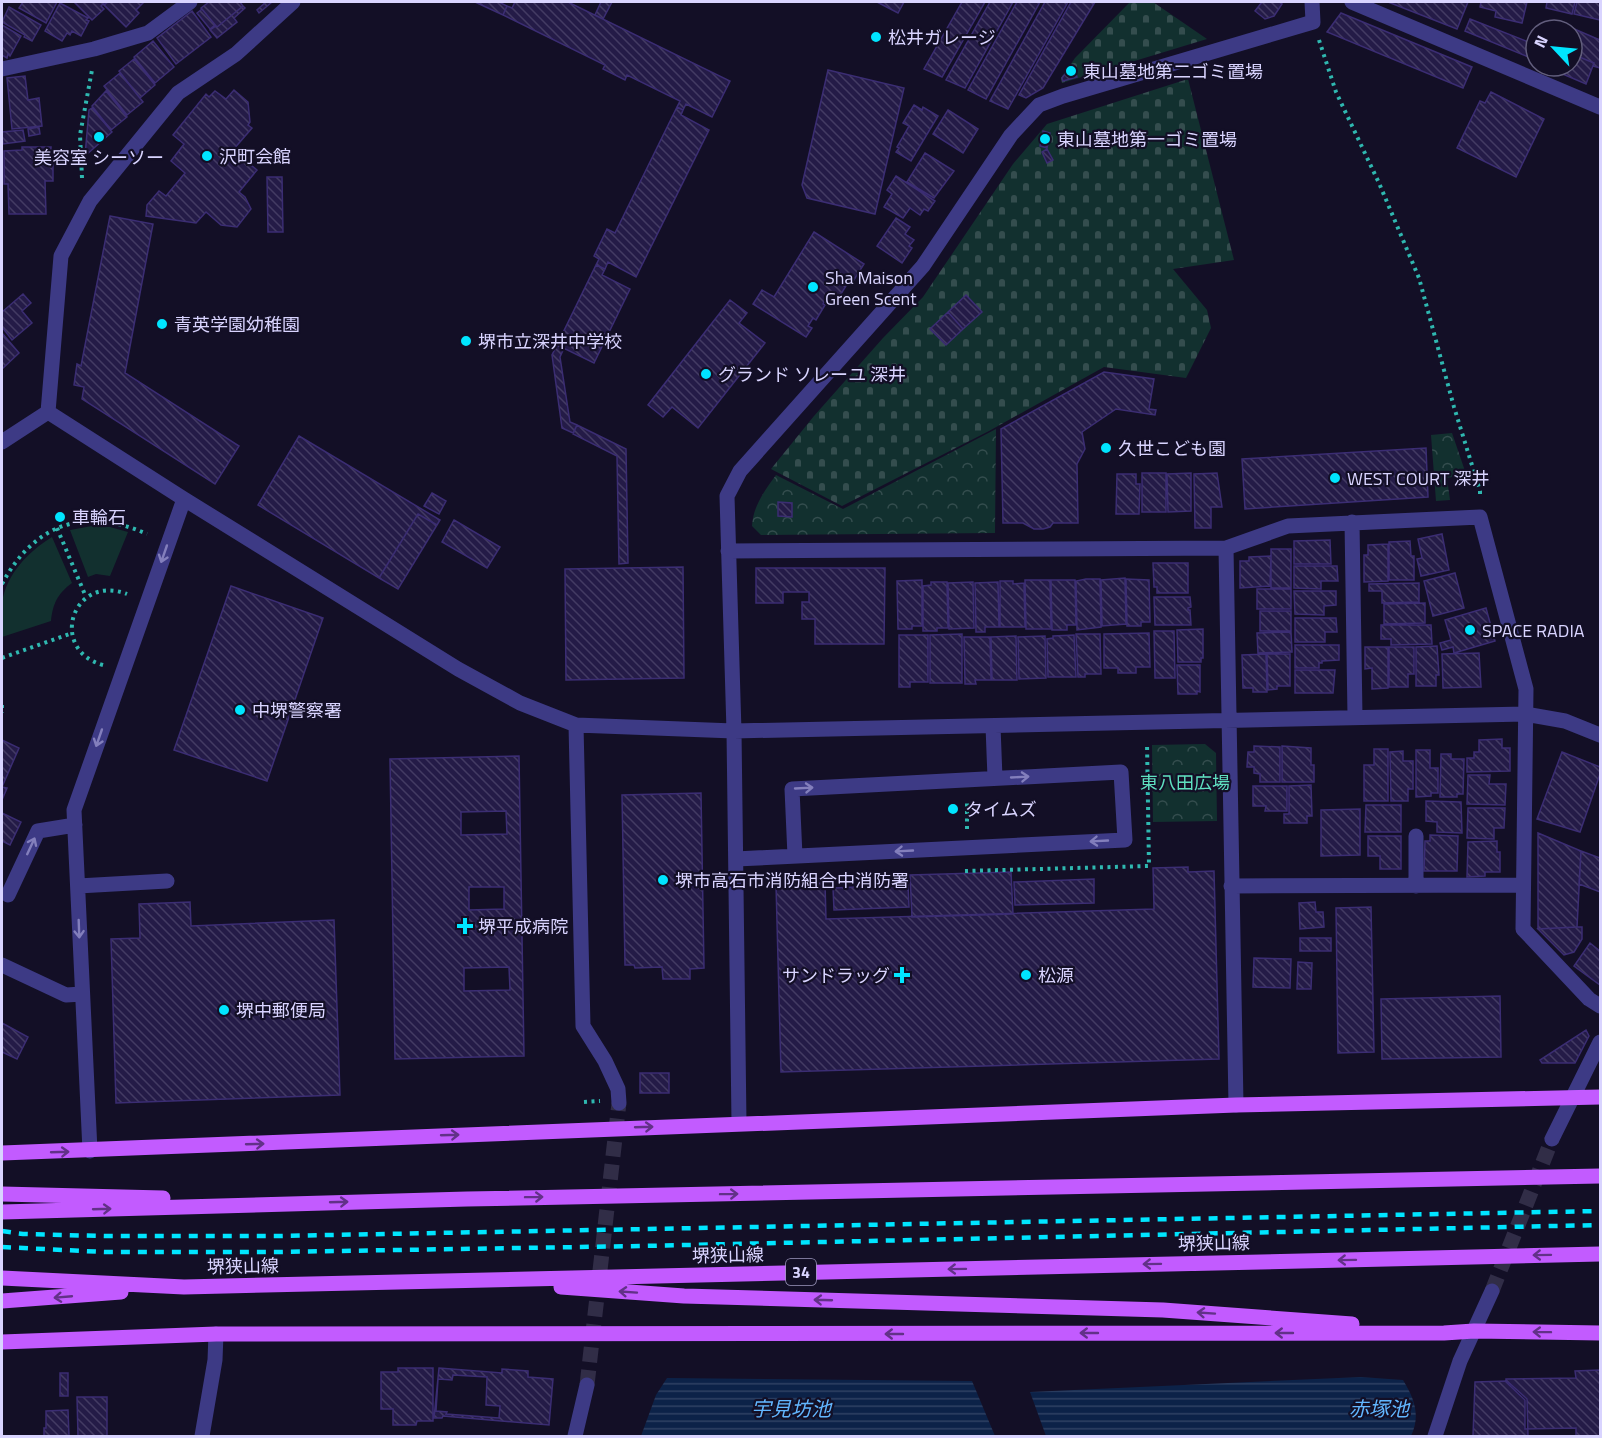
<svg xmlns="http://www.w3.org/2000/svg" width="1602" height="1438" font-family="'Titillium Web','Noto Sans JP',sans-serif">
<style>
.cemetery{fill:url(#cemetery-stones)}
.park{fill:url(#park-crowns)}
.garden{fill:#12302f}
.water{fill:url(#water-rules)}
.building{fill:url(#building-back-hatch);stroke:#3b2d73;stroke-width:1.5;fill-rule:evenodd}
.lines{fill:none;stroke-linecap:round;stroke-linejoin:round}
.minor-tunnel{stroke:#312d47;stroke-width:15;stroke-dasharray:15 8;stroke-linecap:butt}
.path{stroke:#2fb8b0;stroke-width:4;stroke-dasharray:3 4.5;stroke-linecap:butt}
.minor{stroke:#3d3a85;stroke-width:15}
.major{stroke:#c25bff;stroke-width:15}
.rail{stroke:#00e5ff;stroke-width:4.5;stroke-dasharray:9 8;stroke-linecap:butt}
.oneway{stroke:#837fbc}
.oneway2{stroke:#623188}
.poi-dot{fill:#00e5ff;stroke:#130f26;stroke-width:2}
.labels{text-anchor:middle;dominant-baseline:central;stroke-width:4.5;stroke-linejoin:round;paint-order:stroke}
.shield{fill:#130f26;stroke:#9e99be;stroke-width:1.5}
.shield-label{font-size:16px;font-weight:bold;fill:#d9d4ff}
.poi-label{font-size:18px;fill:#d9d4ff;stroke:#130f26;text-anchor:start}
.park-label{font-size:18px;fill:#5fe0c0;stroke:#130f26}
.street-label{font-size:18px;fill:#d9d4ff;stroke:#130f26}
.water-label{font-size:20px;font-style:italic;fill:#62b6ff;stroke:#130f26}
</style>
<defs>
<pattern id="cemetery-stones" width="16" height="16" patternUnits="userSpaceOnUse" patternTransform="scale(1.5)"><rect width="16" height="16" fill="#12302f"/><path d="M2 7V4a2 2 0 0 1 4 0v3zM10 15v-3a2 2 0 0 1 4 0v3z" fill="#344d4e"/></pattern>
<pattern id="park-crowns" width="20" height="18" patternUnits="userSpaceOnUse" patternTransform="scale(1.5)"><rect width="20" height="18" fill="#12302f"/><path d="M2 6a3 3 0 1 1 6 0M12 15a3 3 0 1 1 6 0" fill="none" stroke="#344d4e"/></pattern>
<pattern id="water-rules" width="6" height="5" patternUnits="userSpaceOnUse" patternTransform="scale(1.5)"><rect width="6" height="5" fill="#0c2248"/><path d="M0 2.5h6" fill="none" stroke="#2f4163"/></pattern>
<pattern id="building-back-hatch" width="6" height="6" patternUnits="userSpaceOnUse" patternTransform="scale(1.5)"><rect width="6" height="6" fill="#241b47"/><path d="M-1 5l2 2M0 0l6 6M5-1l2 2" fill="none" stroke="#433b63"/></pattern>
</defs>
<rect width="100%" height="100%" fill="#130f26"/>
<path class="cemetery" d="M1130 2H1153L1207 39 1062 83 1061 78 1075 58Z
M1188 79 1234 260 1173 269 1207 310 1211 328 1186 378 1104 367 989 431 842 506 771 469 814 416 883 338 923 297 1013 164 1047 124Z"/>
<path class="park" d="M996 429 995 533 761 535 752 526C753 506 765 490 776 475L843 509Z
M1452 433 1466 474 1447 478 1450 500 1436 501 1431 435Z
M1205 744 1216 753 1217 821 1153 822 1152 745Z"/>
<path class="garden" d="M92 526 110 527 128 532 110 576 96 574 88 577 70 530Z
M52 537 72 583C57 594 53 604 51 621L2 637C1 626 0 614 2 603 6 574 29 551 52 537Z"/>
<path class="water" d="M1361 1377 1403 1380C1414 1398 1421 1415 1411 1436H1046L1030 1392Z
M667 1378 972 1381 995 1436H641L656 1395Z"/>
<path class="building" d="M23 2H57L46 23 19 8Z
M74 2H105L101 6 104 9 92 20Z
M108 2H141L143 3 136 10 139 13 126 27 104 5Z
M209 2H240L243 6 217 27 201 8Z
M266 2H272L259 13 257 10Z
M475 2H499L507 6 503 15Z
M515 2H568L730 81 712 117 686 104 683 110 677 107 680 101 627 75 625 80 603 69 605 65 503 15 507 6 512 8Z
M601 2H612L603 19 595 15Z
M877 2H904L898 13Z
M962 2H985L942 77 924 69Z
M990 2H1013L965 88 946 80Z
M1017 2H1040L986 99 968 90Z
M1045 2H1068L1008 109 990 101Z
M1071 2H1095L1043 88 1026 98 1019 95Z
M1262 2H1279L1282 4 1274 16 1265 19 1255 11Z
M1388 2H1468L1457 29Z
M1481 2H1527L1522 23 1495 17 1496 11 1480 7Z
M1547 2H1575L1572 14 1546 8Z
M1577 2H1600V20L1574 14Z
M60 3 88 18 86 20 89 21 81 36 72 31 70 35 67 33 62 41 45 31Z
M243 6 245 8 234 18 237 22 217 38 210 30 216 26 217 27Z
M9 7 41 25 32 41 24 37 25 35 2 22Z
M202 9 215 25 210 29 197 13Z
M192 11 211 37 176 64 157 38Z
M1341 13 1472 67 1463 88 1327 32Z
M1470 19 1536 45 1531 58 1465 31Z
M1558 22 1600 40V68L1593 66 1594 63 1572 54V30H1555Z
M2 25 21 36 10 56 8 54 7 58 2 55V57Z
M153 41 174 67 155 83 134 57Z
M1572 54 1594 63 1586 84 1544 66H1572Z
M134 59 155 85 140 98 119 71Z
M1072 65H1073L1077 77 1063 81 1062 78Z
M828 70 904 88 875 214 807 198 802 185Z
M120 73 143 102 127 115 104 86Z
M25 76 28 100 39 98 42 126 12 129 7 78Z
M234 90 248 102 250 122 248 125 252 128 233 150 257 170 239 192 245 197 251 209 237 227 221 225 206 212 196 223 146 216 147 205 159 191 166 196 185 173 171 161 184 144 173 135 206 94 209 97 215 91 226 99Z
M106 91 127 117 111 130 92 106Z
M1491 92 1544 119 1516 177 1457 148 1480 101 1485 103Z
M914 105 922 110 923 107 938 116 911 161 896 152 899 148 897 147 909 126 903 123Z
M677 107 683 110 681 115 709 130 636 277 608 262 605 269 596 265 599 259 594 256 607 229 615 233Z
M92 108 112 132 85 156 89 110Z
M948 110 978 129 963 153 933 134Z
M39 127 40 134 29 136 28 129Z
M23 130 25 141 3 144 2 132Z
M1043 131 1050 133 1047 148 1040 146Z
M22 147H51V155H53V181H45L46 214H9L8 184H4V151L22 150Z
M1047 149 1053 160 1047 163 1042 152Z
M925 153 954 171 934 198 907 182Z
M896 176 935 201 928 211 924 209 920 215 910 208 903 218 884 207 892 194 887 190Z
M267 177H282L283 232H268Z
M110 216 153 224 125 373 239 446 215 484 82 399 84 387 74 385 77 364 81 366Z
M896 218 910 227 905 234 914 240 909 246 912 248 902 263 877 246Z
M814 232 864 264 852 283 849 281 836 302 827 296 823 304 825 305 816 320 813 318 808 326 812 328 806 337 753 304 762 290 774 297Z
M596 265 605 269 602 275 630 289 594 363 557 345Z
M23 294 31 303 22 311 32 323 12 340 2 327V312Z
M966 295 982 312 963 329 948 312Z
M730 300 747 313 739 323 765 343 698 428 672 407 663 417 648 405Z
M948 312 963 329 946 345 930 329Z
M2 333 19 353 2 369Z
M557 345 564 348 560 357 570 422 577 425 573 433 562 428 552 355Z
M1104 372 1154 379 1149 409 1156 410 1155 415 1116 409 1082 432 1085 449 1077 464 1078 523H1053L1050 527 1043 529H1034L1023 523H1003L1001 429Z
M577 425 626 449 628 563 619 564 617 456 573 434Z
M299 436 440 520 437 525 418 514 379 578 258 505Z
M1426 448 1428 497 1245 509 1242 459Z
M1142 473H1166V512H1142Z
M1191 473V511L1168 512 1167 474Z
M1217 473 1222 507H1211V528H1195L1194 474Z
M1117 474H1136V484H1140L1139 514H1116Z
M432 493 446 501 439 514 424 506Z
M778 502 792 503V517L778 516Z
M418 514 437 525 398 589 379 578Z
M454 520 500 547 487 568 442 542Z
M1442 534 1449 570 1421 576 1417 559 1422 558 1418 539Z
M1330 540 1331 564H1294V541Z
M1410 541 1411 556H1414V580H1389V542Z
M1388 544V581L1364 582V555H1368V545Z
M1271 549H1291V588H1271Z
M1271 556 1270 586 1240 588V561H1249V557Z
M1153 563H1188V593H1157V587H1154Z
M1294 566H1337L1338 581H1321V589L1294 588Z
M683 567 684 678 566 680 565 569Z
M756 568H885L884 644H815V619H802V602H809V592H783V603H756Z
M1455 573 1464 608 1433 616 1424 581Z
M1125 578 1126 624 1102 626 1101 580Z
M1086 579H1100L1101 627 1077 630 1076 581Z
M1126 579 1149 580 1150 622H1141V626H1127Z
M922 580V626H912V629H898L897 581Z
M1025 580H1050L1051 629H1026Z
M1051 580H1075L1076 625H1067V630H1052Z
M1000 581H1013V584L1024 583 1025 627H1000Z
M931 582H947L948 628H937V631H923V586L931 585Z
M973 582 974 628 949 629 948 583Z
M998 582 999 627H985V632H976L975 583Z
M1419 583V602L1382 603V591H1369V584Z
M231 586 323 618 267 781 174 750Z
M1257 589H1291V609H1257Z
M1294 591H1336V605L1324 606V615L1295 614Z
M1154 597H1190L1191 607 1188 608V610H1190L1191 625H1155Z
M1425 603V623L1384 624V604Z
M1486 608 1495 641 1454 653 1453 647 1442 650 1440 643 1451 640 1445 620Z
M1260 611H1291V631H1260Z
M1295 618H1336L1337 632H1325V642H1295Z
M1381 625H1431L1432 644 1391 645V639H1381Z
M1203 629V658H1201V662H1178L1177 630Z
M1154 631H1174L1175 678H1155Z
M1291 632 1292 652 1258 653 1257 633Z
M1149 633 1150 667H1136V673H1118V668H1104V634Z
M962 634V683H930V635Z
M1076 634H1100L1101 674H1085V677H1078Z
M899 635H928V682H910V687H899Z
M1074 635 1076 677H1048L1047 639 1053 638V636Z
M1016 636 1017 680H992L991 637Z
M1045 636 1046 678 1019 679 1018 637Z
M964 637H990L991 680H975L976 684H965Z
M1295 645H1339V660L1322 661V663H1319V668H1295Z
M1437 646 1439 675H1436V686H1416V647Z
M1365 647H1388V688L1372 689V668L1365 669Z
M1389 647H1414V674H1408V687H1389Z
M1479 653 1481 687 1443 688 1442 654Z
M1266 654 1267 692H1253V688H1243L1242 655Z
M1267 654H1290V686H1277V689L1268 690Z
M1177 665H1200V692L1197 691V694H1178Z
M1295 670H1335L1333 693H1295Z
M1502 739V748H1510V771L1467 772V758H1474V752H1479V740Z
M2 740 19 748 2 787Z
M1254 746 1280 747V782H1260V774L1254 773V767H1247L1248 752H1254Z
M1282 746 1311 748V765H1314V782H1282Z
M1374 749H1388V801H1364V765H1374Z
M1416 750H1430V768H1438V793H1431V796L1416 797Z
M1403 751V761H1413V789H1408V801H1391L1390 752Z
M1562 752 1600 767V774L1580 832 1537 819Z
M1441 754H1451V759H1464L1463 794H1457V797H1440Z
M519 756 524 1056 395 1059 390 759ZM506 811 507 834 461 835V812ZM469 887H504V909L469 910ZM509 967 510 990 464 991V968Z
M1468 775H1490L1489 784H1506L1505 805 1467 804Z
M1311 785 1312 816H1307V823H1284V814H1289V786Z
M1253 786H1287V811H1265L1266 806H1253Z
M2 787 7 788 2 800Z
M701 793 704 968 690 969V979H663L662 967 635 968 634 965H625L622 795Z
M1426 801 1461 802 1462 833 1437 832V822L1426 821Z
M1366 805H1401V832H1365Z
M1468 808H1505L1504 828H1494V839L1467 838Z
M1360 809V855L1321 856V810Z
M2 813 21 822 10 845 2 841Z
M1538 833 1581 851 1577 927 1538 929Z
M1430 835 1458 836 1457 871H1424L1425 841H1430Z
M1368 836H1401V869H1380V856H1368Z
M1497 841V852H1500V872H1485V876L1467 877 1468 842Z
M1581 851 1600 858V892L1579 884Z
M1188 867V872L1214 871 1219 1059 781 1072 776 885 825 883 826 919 1154 909 1153 868Z
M1011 872 1013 914 912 917 910 875Z
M1094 879V903L1015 905 1014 882Z
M908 885 909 907 834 910 833 888Z
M190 902 191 926 334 920 340 1095 116 1103 111 939 140 938 139 904Z
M1315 902 1316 912H1323L1324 927 1300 929 1299 903Z
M1371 907 1374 1052 1338 1053 1336 908Z
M1577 927H1582V939L1574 952 1564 955 1538 929Z
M1300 938H1331V951H1300Z
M1590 943 1600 951V985L1574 966Z
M1254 958 1291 959 1290 988 1253 987Z
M1298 962 1312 963 1311 989H1297Z
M1500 996 1501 1057 1382 1059 1381 999Z
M2 1023 28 1037 17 1059 2 1052Z
M1586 1030 1589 1036 1575 1063H1542L1540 1060Z
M640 1073H669V1093H640Z
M398 1368H433V1421H417L416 1425H393V1409H381V1372H398Z
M439 1368 502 1373V1369L528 1371V1377L553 1379 549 1425 443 1416 442 1418H434Z
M1600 1370V1436H1576V1428L1525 1429V1400L1506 1382V1379L1576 1378 1575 1371Z
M60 1373H68V1396H60Z
M453 1375 487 1377 486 1405 500 1406 499 1418 446 1414 447 1412 436 1411 438 1379 452 1380Z
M1507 1381 1527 1399 1528 1436H1473L1475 1382Z
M77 1397H107V1436H78Z
M68 1410 69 1436H44V1428H46V1411Z"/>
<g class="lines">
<path class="minor-tunnel" d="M1492 1291 1552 1139
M587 1385 619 1103"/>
<path class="path" d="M1319 40 1336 92 1379 183 1419 278 1454 407 1480 491V498
M82 178 80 135 92 70
M57 528 86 597
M2 584C34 524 84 506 147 534
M2 658 72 633
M103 665C48 650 72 573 127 594
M2 705V713
M967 829V801
M965 871 1149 866 1147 743
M584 1102 600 1101"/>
<path class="minor" d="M1352 2 1600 107
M2 69 94 49 148 33 190 2
M48 412 184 499 458 669 520 703 576 725 734 731 1525 714 1565 721 1600 735
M48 412 61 256 90 201 178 93 236 54 293 2
M2 442 48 412
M1352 522 1355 717
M1226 548 1236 1105
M728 551 1226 548 1288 526 1480 517 1526 689 1523 929 1589 999 1600 1006
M576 725 583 1026 605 1061 618 1089 619 1103
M993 726 995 778
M736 859 1125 840 1121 772 792 789 795 856
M78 886 167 881
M1231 886 1522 885
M1416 886V836
M8 895 38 831 75 825
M2 965 66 995 82 994
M739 1123 734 731 727 496 740 471 923 266 1011 135 1039 105 1063 96 1313 22 1312 2
M1552 1139 1600 1042
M90 1151 74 810 184 499
M202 1436 215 1360 216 1334
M575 1436 587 1385
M1435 1436 1460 1361 1492 1291"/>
<path class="major" d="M2 1153 1236 1105 1600 1097
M2 1194 163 1198
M2 1212 467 1199 1600 1176
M2 1278 184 1287 1600 1254
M561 1287 684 1296 1163 1310 1352 1324
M2 1301 121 1292
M2 1342 216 1334 1444 1333 1474 1331 1600 1333"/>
<path class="rail" d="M2 1231 23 1234 104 1236H277L1600 1211
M2 1247 104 1252H277L640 1246 1600 1225"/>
</g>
<defs><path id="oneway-shaft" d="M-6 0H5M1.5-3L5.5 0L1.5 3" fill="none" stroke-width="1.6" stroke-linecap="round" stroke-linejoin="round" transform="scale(1.5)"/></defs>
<g class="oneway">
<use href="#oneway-shaft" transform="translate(164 554) rotate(109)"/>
<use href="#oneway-shaft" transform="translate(99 738) rotate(109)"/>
<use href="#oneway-shaft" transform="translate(1020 777) rotate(-3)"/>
<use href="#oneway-shaft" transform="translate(804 788) rotate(-3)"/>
<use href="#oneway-shaft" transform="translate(1099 841) rotate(177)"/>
<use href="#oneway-shaft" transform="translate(31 846) rotate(-65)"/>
<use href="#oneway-shaft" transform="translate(904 851) rotate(177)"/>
<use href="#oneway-shaft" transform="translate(79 929) rotate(88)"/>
</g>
<g class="oneway2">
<use href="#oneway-shaft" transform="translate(644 1127) rotate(-2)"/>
<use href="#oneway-shaft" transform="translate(450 1135) rotate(-2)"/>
<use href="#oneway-shaft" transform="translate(255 1144) rotate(-2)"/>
<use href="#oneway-shaft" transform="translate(60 1152) rotate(-2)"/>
<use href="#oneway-shaft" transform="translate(729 1194) rotate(-1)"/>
<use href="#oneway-shaft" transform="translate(534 1197) rotate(-1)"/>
<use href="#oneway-shaft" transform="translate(339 1202) rotate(-2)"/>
<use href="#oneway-shaft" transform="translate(102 1209) rotate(-2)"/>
<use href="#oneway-shaft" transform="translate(1542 1255) rotate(179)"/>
<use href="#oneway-shaft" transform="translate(1347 1260) rotate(179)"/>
<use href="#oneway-shaft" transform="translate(1152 1264) rotate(179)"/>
<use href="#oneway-shaft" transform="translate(957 1269) rotate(179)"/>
<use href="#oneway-shaft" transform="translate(628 1292) rotate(-176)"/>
<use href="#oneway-shaft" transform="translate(63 1297) rotate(175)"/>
<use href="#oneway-shaft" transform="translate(823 1300) rotate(-178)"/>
<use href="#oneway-shaft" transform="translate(1206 1313) rotate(-176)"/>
<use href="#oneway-shaft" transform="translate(1542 1332) rotate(-179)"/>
<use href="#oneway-shaft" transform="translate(1089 1333) rotate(180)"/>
<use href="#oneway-shaft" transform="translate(1284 1333) rotate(180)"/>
<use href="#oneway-shaft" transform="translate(894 1334) rotate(180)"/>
</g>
<g class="poi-dot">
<circle cx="876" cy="37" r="6"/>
<circle cx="1071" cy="71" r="6"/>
<circle cx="99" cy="137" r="6"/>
<circle cx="1045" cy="139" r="6"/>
<circle cx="207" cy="156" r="6"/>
<circle cx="813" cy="287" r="6"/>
<circle cx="162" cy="324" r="6"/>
<circle cx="466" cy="341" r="6"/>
<circle cx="706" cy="374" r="6"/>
<circle cx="1106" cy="448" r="6"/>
<circle cx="1335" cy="478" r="6"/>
<circle cx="60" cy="517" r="6"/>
<circle cx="1470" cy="630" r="6"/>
<circle cx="240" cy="710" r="6"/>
<circle cx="953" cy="809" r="6"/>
<circle cx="663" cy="880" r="6"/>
<path d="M462 917h6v6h6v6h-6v6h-6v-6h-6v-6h6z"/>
<path d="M899 966h6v6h6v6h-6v6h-6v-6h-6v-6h6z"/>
<circle cx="1026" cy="975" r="6"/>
<circle cx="224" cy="1010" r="6"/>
</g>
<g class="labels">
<rect class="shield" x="786" y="1259" width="30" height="26" rx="4.5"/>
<g class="shield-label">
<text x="801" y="1272">34</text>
</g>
<g class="poi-label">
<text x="888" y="37">松井ガレージ</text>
<text x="1083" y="71">東山墓地第二ゴミ置場</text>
<text x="1057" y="139">東山墓地第一ゴミ置場</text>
<text x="219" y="156">沢町会館</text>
<text x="99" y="157" text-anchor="middle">美容室 シーソー</text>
<text x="825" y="277">Sha Maison<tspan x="825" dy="21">Green Scent</tspan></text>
<text x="174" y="324">青英学園幼稚園</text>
<text x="478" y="341">堺市立深井中学校</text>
<text x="718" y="374">グランド ソレーユ 深井</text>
<text x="1118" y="448">久世こども園</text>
<text x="1347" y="478">WEST COURT 深井</text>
<text x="72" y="517">車輪石</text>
<text x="1482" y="630">SPACE RADIA</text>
<text x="252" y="710">中堺警察署</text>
<text x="965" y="809">タイムズ</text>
<text x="675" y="880">堺市高石市消防組合中消防署</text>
<text x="478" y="926">堺平成病院</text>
<text x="890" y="975" text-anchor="end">サンドラッグ</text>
<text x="1038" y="975">松源</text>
<text x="236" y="1010">堺中郵便局</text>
</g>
<g class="park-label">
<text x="1185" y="782">東八田広場</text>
</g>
<g class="street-label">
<text transform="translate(1214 1243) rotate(-1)">堺狭山線</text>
<text transform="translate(728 1255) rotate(-1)">堺狭山線</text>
<text transform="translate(243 1266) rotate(-1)">堺狭山線</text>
</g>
<g class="water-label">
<text x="791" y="1408">宇見坊池</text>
<text x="1379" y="1408">赤塚池</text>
</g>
</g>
<rect width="1602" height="1438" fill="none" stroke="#d9d4ff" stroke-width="6"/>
<g transform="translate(1554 48) rotate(296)"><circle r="28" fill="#130f26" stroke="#625e7d" stroke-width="1.5"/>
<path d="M0-4.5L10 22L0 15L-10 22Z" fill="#00e5ff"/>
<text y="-9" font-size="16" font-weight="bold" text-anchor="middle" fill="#d9d4ff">N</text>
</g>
</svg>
